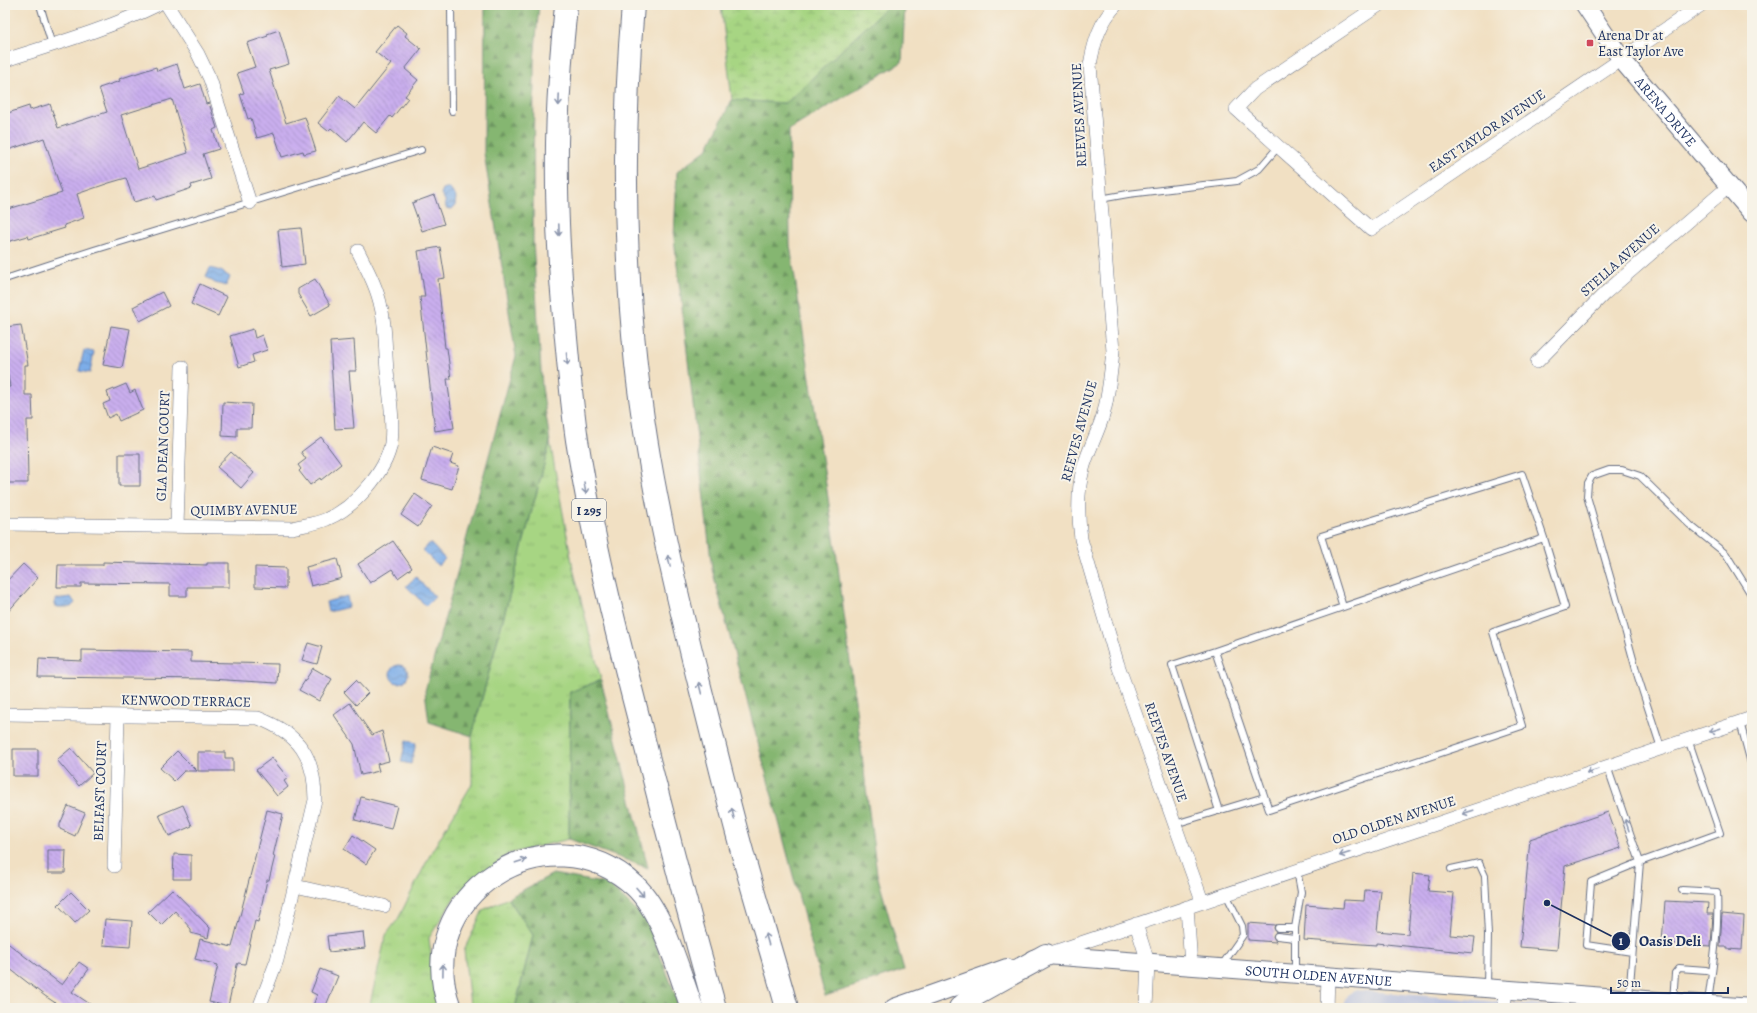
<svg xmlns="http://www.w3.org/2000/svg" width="1757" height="1013" font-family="Alegreya,serif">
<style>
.industrial{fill:#bbc3de}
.grass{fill:url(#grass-tufts);stroke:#618270}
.forest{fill:url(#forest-firs);stroke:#507268}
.wetland{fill:url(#wetland-marsh);stroke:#618270}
.water{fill:url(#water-waves);stroke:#4c6ea3}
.building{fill:url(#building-back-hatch);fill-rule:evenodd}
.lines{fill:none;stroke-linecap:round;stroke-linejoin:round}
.lane-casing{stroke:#666d81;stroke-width:8}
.street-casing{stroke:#666d81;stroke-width:14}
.secondary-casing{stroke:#666d81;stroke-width:20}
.highway-casing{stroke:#666d81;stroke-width:24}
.lane{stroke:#fff;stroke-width:6}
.street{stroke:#fff;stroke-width:13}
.secondary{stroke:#fff;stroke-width:18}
.highway{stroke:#fff;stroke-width:22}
.oneway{stroke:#8d97ae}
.poi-dot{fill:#d1495b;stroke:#f7f3e8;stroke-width:1.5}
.labels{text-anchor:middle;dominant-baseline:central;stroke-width:4;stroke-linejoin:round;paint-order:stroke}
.shield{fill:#f7f3e8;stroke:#5d6a87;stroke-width:1}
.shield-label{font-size:13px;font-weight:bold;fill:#1b2f5e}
.poi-label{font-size:14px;fill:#1b2f5e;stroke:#f7f3e8;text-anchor:start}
.street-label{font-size:14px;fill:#1b2f5e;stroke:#f7f3e8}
.leader{fill:none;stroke:#1b2f5e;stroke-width:1.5}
.callout-dot{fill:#1b2f5e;stroke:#f7f3e8;stroke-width:1.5}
.mark-label{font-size:12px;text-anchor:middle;font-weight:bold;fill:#fff}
.callout-label{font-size:15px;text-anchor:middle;font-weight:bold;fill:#1b2f5e;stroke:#f7f3e8;stroke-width:4;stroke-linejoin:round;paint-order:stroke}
</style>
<defs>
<pattern id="grass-tufts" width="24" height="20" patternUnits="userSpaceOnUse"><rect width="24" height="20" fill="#a7d583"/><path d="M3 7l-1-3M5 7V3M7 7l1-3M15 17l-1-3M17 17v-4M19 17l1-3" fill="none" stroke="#8fb774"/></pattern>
<pattern id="forest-firs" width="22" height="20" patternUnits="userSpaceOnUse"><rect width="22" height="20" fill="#85b671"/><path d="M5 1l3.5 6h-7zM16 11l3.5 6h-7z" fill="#6c9460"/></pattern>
<pattern id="wetland-marsh" width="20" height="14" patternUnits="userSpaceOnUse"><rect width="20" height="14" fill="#a7d583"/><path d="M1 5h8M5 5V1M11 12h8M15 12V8" fill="none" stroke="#8fb774"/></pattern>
<pattern id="water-waves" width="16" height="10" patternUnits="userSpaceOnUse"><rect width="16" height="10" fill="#7dade8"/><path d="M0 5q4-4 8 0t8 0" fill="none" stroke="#668dbf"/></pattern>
<pattern id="building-back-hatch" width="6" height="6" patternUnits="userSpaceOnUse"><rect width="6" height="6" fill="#caafee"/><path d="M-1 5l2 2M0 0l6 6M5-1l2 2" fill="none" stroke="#a38fc4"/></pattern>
</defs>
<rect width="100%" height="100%" fill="#f7f3e8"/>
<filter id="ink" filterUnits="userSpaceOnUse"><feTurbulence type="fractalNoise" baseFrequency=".025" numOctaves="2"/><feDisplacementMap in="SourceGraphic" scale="8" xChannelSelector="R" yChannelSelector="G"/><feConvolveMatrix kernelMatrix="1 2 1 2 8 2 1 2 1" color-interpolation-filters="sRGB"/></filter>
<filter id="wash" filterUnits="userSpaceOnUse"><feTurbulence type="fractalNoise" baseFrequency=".012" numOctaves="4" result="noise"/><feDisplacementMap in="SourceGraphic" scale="16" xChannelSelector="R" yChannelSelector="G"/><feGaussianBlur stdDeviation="0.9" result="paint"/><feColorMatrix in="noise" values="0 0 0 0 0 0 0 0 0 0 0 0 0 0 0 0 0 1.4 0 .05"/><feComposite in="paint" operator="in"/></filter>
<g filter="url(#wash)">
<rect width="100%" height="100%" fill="#f1e0c3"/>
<path class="industrial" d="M1355 990 1575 1008H1342L1347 995Z"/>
<path class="grass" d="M550 442 573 568 601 680 570 692 569 839 508 854 454 898 429 938 437 1008H369L386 935 398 919 432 851 472 784V736Z
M508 898 533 935 515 1008H472L470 1005 464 950 483 910Z"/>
<path class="forest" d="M485 5H539L534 61 533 241 542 387 550 442 472 736 429 722 425 691 516 356 484 153Z
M889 5H905L902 62 789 130 790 245 836 551 877 874 904 970 825 996 712 569 674 238 677 172 707 149 732 100 786 103Z
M601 680 648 868 569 839 570 692Z
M553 874 608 884 646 920 676 996 678 1008H515L533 935 508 898Z"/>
<path class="wetland" d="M721 5H889L786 103 732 100Z"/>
<path class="water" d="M446 188H449L456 197 455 206 452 209 446 208 445 200 441 194 443 189Z
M210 268 221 271 230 277 226 286 215 283 206 277Z
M84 350 94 352 90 373 79 371Z
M430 543 445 559 438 566 422 550Z
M416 577 435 597 426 606 406 586Z
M347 596 349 607 328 612 326 602Z
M71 597 75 603 71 607H58L54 605V603L56 599Z
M390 674a9 9 0 1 1 18 0a9 9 0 1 1-18 0Z
M406 741 416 743 411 764 401 762Z"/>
<g id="blocks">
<path class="building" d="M397 25 407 33 405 36 421 49 405 69 418 80 405 96 408 98 392 118 390 116 376 133 363 122 347 142 331 128 328 131 318 123 339 96 355 109 391 64 375 52Z
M279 30 289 64 269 70 286 123 305 117 316 151 304 154 303 151 282 157 274 133 257 138 251 118 248 119 240 94 244 93 237 73 255 67 247 43 268 36 267 34Z
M177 64 185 89 200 84 206 104 209 103 217 128 213 130 219 149 203 154 211 179 191 185 192 188 156 200 155 196 134 202 126 178 109 183 77 194 84 218 64 225 65 228 52 232 29 239 28 236 7 242 5 236V210L62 193 44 138 5 151V114L29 106 30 110 50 104 58 128 107 112 99 88 120 81 119 79 156 67 157 71ZM172 99 188 153 138 169 121 115Z
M434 195 444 224 422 231 412 203Z
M301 228 305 264 282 267 278 230Z
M440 247 445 278 438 279 445 348H447L451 379H447L454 428 435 431 420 297H425L418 251Z
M315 279 330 305 311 316 298 294V289Z
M200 284 227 297 218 316 191 304Z
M162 292 169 306 140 321 133 307Z
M21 325 28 365H25V395H32L33 420H27L28 483H5V387H10L5 358V327Z
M111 326 130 329 122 368 103 365Z
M253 329 255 338 262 335 267 350 252 355 254 362 239 367 230 336Z
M354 340 356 371H349L354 428 335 429 330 342Z
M126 384 130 393 135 390 143 410 119 421 116 414 108 418 103 404 110 401 107 392Z
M223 402 252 404 251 428H237V437L222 436Z
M321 437 341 464 321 480 320 478 310 485 299 471 301 469 298 465 306 459 301 452Z
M432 447 453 454 450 463 459 466 452 489 422 480Z
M231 452 254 473 241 488 217 467Z
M119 454H140V486H119Z
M415 494 432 506 418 527 401 515Z
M393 541 412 568 398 578 392 569 370 583 358 564Z
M337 559 342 578 311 586 306 567Z
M103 562 207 565V563H229V587H187V596H170V584L81 583V587H57L58 565H103Z
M23 564 38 578 5 615V583Z
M255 567 286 568V588L255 587Z
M308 643 322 647 317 664 302 660Z
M82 650 191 652V662L278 664 277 683 209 679 38 677 39 659 82 661Z
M313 668 332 679 319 701 299 690Z
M356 680 368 693 356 705 344 692Z
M350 703 372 735 382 731 389 761 377 764 379 771 361 775 354 744 334 715Z
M71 748 93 773 79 786 57 760Z
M13 749H38V776H13Z
M177 751 197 771H184L174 781 160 768Z
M198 752H225V758H233V771H198Z
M272 758 288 778 284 781 288 787 277 796 256 770Z
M361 797 397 806 391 829 355 820Z
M183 805 192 826 169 836 159 815Z
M68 806 85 813 75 836 60 829V824Z
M267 810 283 814 273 856H275L269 880H267L258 922 255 921 245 964 238 963 237 965 228 1006 209 1002 218 965 195 959 200 939 232 947Z
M1608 812 1621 848 1565 866 1557 950 1520 947 1530 839Z
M353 835 375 850 366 864 344 849Z
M48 850H66L65 873H48Z
M174 854 191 855V879H173Z
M1413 873 1430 875 1428 891 1454 893 1450 935 1475 937 1473 953 1376 943V945L1304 940 1306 905 1343 908 1344 900 1364 901 1365 890 1381 891 1377 931 1408 934Z
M172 889 210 928 208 938 191 933V929L175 911 161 925 148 912Z
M71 892 89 910 75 923 58 905Z
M1665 901 1708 903 1707 914H1713L1711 946 1662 943Z
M1722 914 1744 916 1742 950 1727 949V947H1720Z
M105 919 132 921 130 947 103 945Z
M1248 923 1275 925 1274 928 1276 932 1273 936 1276 942 1248 940Z
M363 932 365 948 329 952 327 936Z
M5 941 62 985 79 962 89 969 72 992 96 1008H63L45 996 5 965Z
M320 969 338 976 325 1008H312L317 995 311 992Z"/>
</g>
</g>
<g filter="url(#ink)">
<use href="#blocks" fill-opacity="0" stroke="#666d81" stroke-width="1"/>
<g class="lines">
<g class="lane-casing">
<path id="lane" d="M40 5 52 45
M451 5 452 111
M1100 199 1128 194 1237 181 1259 169 1279 146
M5 279 94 250 421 150
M1544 538 1565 607 1493 632 1522 726 1269 810 1215 651Z
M1343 607 1321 536 1522 474 1544 538
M1215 651 1172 665 1219 811
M1740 722 1752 767
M1661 748 1638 677 1619 608 1587 496 1588 483 1592 476 1609 470H1622L1640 476 1690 525 1726 554 1752 596
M1607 766 1640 862 1629 997
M1175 824 1264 797
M1451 869 1479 863 1485 876 1488 935 1487 986
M1682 890 1717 892C1719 928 1713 966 1708 1002
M1278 928H1295
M1277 936 1295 938
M1632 952 1586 945 1591 882 1640 862 1720 833 1688 739
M1222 965 1243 935 1242 926 1226 894
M1295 972V928L1301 892 1297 870
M1673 1001 1675 973 1679 968 1706 970 1712 972"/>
</g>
<g class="street-casing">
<path id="street" d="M167 5 198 54 210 79 250 203
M1116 5C1100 22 1094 42 1090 65L1113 351C1111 372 1109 392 1104 412 1099 431 1088 450 1083 469 1077 492 1078 516 1081 539L1118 665 1202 901
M1379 5 1255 89 1236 109 1371 229 1701 5
M5 60C55 44 111 28 157 5
M1537 362 1604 294 1728 187
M5 524 292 528C303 525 316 524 327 519 354 508 386 472 391 443 394 419 389 393 387 370 385 350 386 327 381 307 377 287 367 269 358 251
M177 526 182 367
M5 714 258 718C299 734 315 756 315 800L277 960 259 1008
M114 866 118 716
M295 886 384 906
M1187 907 1191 966
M1136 924 1148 962 1146 1008
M1051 953 1752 718
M1327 1008 1328 976
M1504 1008 1506 989"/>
</g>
<g class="secondary-casing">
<g id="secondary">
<path id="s1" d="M1585 5 1622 60 1752 213"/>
<path id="s2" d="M1033 959 1046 955 1752 1008"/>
<path d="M894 1008 1007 968"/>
</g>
</g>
<g class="highway-casing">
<path id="highway" d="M566 5C564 29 561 53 560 77 554 156 557 238 564 317 568 358 571 399 577 440 592 535 615 627 639 720 663 817 688 912 715 1008
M633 5C623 125 623 244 636 364 648 475 674 583 701 691 715 746 728 801 743 855 757 906 773 957 787 1008
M450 1008C408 896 548 806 635 886 663 912 679 972 692 1008
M960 1008 977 993 1046 955"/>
</g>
<use href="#lane" class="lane"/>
<use href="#street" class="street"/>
<use href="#secondary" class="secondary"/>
<use href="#highway" class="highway"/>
</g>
<defs><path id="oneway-shaft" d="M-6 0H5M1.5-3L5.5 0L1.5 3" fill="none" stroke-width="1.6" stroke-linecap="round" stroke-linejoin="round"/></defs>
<g class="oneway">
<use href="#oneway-shaft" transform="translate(559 100) rotate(92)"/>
<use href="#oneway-shaft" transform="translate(559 230) rotate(88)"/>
<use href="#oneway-shaft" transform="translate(567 359) rotate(85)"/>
<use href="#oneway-shaft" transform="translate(585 488) rotate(81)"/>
<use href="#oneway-shaft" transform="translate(669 561) rotate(-102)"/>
<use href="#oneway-shaft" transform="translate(700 688) rotate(-104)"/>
<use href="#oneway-shaft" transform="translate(1715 730) rotate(162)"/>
<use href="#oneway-shaft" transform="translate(1592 771) rotate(162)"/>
<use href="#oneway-shaft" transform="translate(1468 812) rotate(162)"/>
<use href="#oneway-shaft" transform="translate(733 814) rotate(-104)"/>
<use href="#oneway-shaft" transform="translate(1627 825) rotate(-109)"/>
<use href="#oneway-shaft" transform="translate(1345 854) rotate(162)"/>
<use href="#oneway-shaft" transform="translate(521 861) rotate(-18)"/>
<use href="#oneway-shaft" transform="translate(640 892) rotate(49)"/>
<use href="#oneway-shaft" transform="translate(767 939) rotate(-106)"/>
<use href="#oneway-shaft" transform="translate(443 970) rotate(-89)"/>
</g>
</g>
<rect class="poi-dot" x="1586" y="39" width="8" height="8" rx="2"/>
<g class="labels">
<rect class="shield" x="572" y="499" width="34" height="22" rx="3"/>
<g class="shield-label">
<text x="589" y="510">I 295</text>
</g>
<g class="poi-label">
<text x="1598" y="35">Arena Dr at<tspan x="1598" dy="16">East Taylor Ave</tspan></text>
</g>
<g class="street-label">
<text stroke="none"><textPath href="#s1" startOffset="134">ARENA DRIVE</textPath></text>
<text transform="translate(1079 115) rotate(-93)">REEVES AVENUE</text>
<text transform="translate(1487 131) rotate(-34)">EAST TAYLOR AVENUE</text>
<text transform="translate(1620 260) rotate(-42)">STELLA AVENUE</text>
<text transform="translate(1079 431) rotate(-75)">REEVES AVENUE</text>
<text transform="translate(163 446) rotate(-88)">GLA DEAN COURT</text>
<text transform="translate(244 510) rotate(-1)">QUIMBY AVENUE</text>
<text transform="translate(186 701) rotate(1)">KENWOOD TERRACE</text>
<text transform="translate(1166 752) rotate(71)">REEVES AVENUE</text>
<text transform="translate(100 791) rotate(-88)">BELFAST COURT</text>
<text transform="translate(1394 820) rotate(-18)">OLD OLDEN AVENUE</text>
<text stroke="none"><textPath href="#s2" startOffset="287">SOUTH OLDEN AVENUE</textPath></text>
</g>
</g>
<path class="leader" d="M1547 903L1621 941"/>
<g class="callout-dot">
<circle cx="1547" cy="903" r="4"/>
<circle cx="1621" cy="941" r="10"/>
</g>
<g class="mark-label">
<text x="1621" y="945">1</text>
</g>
<g class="callout-label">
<text x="1670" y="946">Oasis Deli</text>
</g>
<rect width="1757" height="1013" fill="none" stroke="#f7f3e8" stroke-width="20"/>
<path d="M1611 987v6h117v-6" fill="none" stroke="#1b2f5e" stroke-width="2"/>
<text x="1617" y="987" font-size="12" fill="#1b2f5e" stroke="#f7f3e8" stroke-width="3" paint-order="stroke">50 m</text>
</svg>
